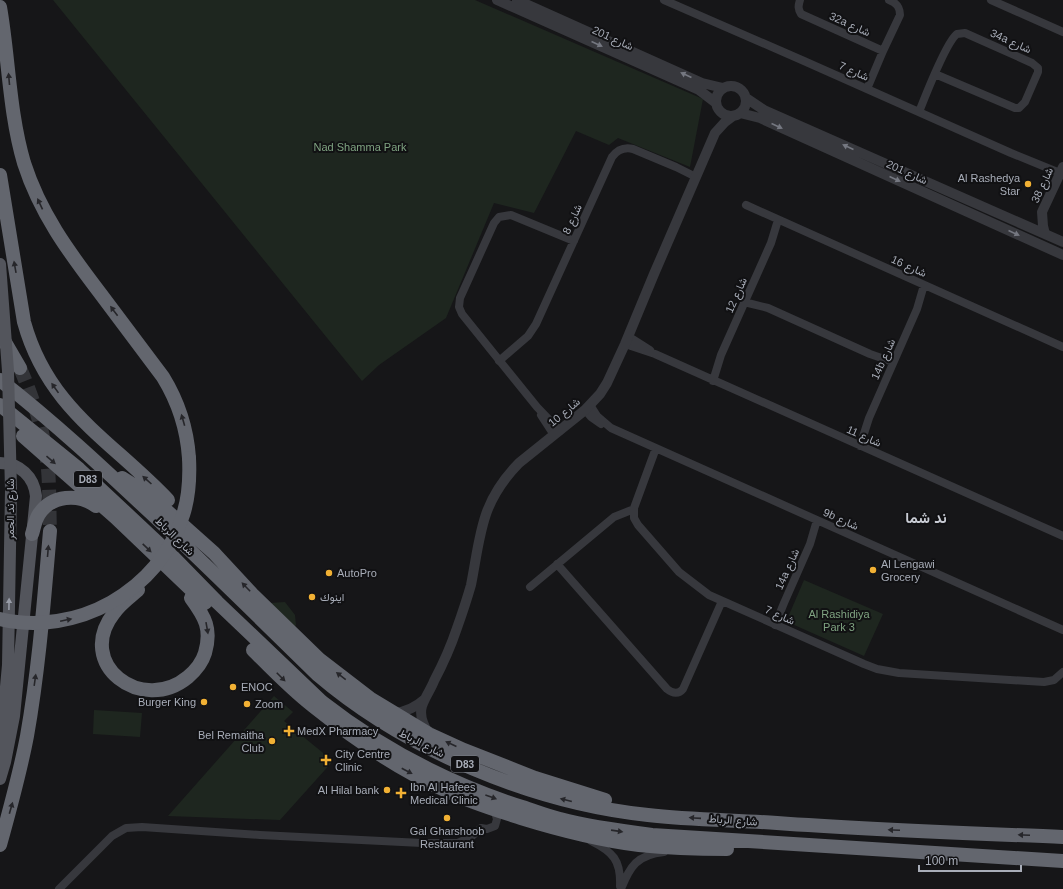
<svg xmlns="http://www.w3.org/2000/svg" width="1063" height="889" font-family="Helvetica,Vazirmatn,sans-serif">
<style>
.green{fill:#1e261f}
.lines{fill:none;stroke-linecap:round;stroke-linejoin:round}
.motorway-tunnel{stroke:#333438;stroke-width:14;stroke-dasharray:14 7;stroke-linecap:butt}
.minor{stroke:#37383d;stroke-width:8}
.tertiary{stroke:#37383d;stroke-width:10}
.primary{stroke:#53555c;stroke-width:12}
.motorway{stroke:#63666e;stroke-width:14}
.primary-bridge{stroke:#53555c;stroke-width:12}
.motorway-bridge{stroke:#63666e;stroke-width:14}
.oneway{fill:#757881}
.oneway2{fill:#26262a}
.oneway3{fill:#979ba6}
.poi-dot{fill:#f2b134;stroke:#111113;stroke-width:1.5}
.labels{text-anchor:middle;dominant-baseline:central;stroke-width:4;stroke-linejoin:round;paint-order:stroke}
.shield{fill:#111113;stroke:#7b7e86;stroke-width:1}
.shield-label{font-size:10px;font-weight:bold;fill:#a8adb8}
.street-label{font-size:11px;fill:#a8adb8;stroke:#111113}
.park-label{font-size:11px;fill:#7fa381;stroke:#111113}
.poi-label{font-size:11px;fill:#a8adb8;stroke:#111113;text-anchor:start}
.district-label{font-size:15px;font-weight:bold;fill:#c9ccd4;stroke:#111113}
</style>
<rect width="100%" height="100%" fill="#161618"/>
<path class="green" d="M53 0H475L703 99 690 167 618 138 609 145 576 131 534 213 494 203 446 318 379 365 362 381Z
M804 580 883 614 864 656 792 624 789 615Z
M285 602 295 615 296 625 294 627 270 603Z
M274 696 293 712 284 721 333 761 280 820 168 816Z
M94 710 142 713 140 737 93 734Z"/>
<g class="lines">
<path class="motorway-tunnel" d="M20 368C33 398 43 428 47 460 50 483 49 508 50 531"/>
<path class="minor" d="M664 0 804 61 1011 153 1060 173
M800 0C798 6 798 9 801 14L883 51
M991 0 1063 32
M867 89 883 51 900 15C900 7 897 3 889 0
M919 112C925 97 946 42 957 34L965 33 1032 63 1038 68V72L1025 102 1019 108H1015L935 74
M746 205 1063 347
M744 302 768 308 870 354 893 362
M628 336 650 350
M625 344 655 354 1063 536
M499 361 528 336 536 324 612 157C618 149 625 147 633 149L676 167 696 177
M713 381 721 355 771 243 778 220
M590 405 597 416 611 428 1063 630
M585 410 591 417 601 424
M541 415 554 435
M560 431 537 407 462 314 459 307 460 298 494 223 499 217 511 215 574 241
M860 446 869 418 917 309 924 285
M656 448 634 508V518L638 525 679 572 709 595 864 664 877 669 899 673 1044 682 1054 680 1063 672
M557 564 667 689C673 694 679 694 683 689L722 601
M530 587 614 517 634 509
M775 625 784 603 810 544 817 520
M591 841C613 852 621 860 620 886
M59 889 112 836 126 828 142 827 260 835 422 843H458L471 837 481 828 487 829 495 826 497 819 494 809
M621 889C630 866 637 855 664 852"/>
<path class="tertiary" d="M497 0 699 90 716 103
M517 0 702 83 723 88
M716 101a15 15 0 1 1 30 0a15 15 0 1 1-30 0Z
M746 98 764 110 1063 242
M740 113 760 118 1063 255
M1045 234 1043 226 1042 212 1063 167
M394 713C407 712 416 707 425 699
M429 734C423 725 419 716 422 706 425 697 431 689 434 681 443 664 451 646 457 628 462 614 467 599 471 585 481 534 480 503 519 463L585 410 600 394 607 383 625 344 654 274 715 133 725 122 733 116"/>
<path class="primary" d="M0 463C20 463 34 477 36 496L14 716 5 762 0 779
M0 752 8 665 11 490"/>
<path class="motorway" d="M0 7C9 59 9 112 24 163 40 213 68 251 100 293 121 321 142 349 163 377 179 403 187 428 189 458
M0 175 24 322C48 409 111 440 168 500
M2 337 20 368
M0 380C54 422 103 468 152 514 208 567 263 621 318 675 406 750 533 803 648 815 691 820 735 820 777 823 873 830 968 833 1063 837
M0 405 79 469 173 557 217 602 322 702C382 749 450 784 522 807 535 811 547 816 560 819 590 827 621 831 652 835L1063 861
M23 436 115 517 205 603
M122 478 149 495 214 553 252 594 319 659 371 699 429 734 464 750 535 778 605 800
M32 534C34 528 35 520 39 514 52 495 78 493 96 506
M138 590C130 597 120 604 114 613 74 664 142 715 188 677 195 671 202 663 205 653 212 629 205 617 191 598
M253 650C272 669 291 689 313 706 353 738 397 769 445 790 469 802 496 810 521 818 560 830 599 840 639 845 668 848 698 849 727 849
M0 845C10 809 20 773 27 736 39 668 44 600 50 531"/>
<path class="primary-bridge" d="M0 264 8 371 11 490"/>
<path class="motorway-bridge" d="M0 619C76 637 160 591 183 515 189 497 190 478 189 458"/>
</g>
<defs><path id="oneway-solid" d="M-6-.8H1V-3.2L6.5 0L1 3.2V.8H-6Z"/></defs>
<g class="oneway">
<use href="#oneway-solid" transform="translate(597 44) rotate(24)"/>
<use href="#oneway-solid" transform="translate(686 75) rotate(-155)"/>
<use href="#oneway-solid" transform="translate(777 126) rotate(24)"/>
<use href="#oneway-solid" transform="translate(848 147) rotate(-156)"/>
<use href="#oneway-solid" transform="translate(895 179) rotate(24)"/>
<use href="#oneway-solid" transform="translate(1014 233) rotate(24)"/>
</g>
<g class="oneway2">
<use href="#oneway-solid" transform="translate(9 79) rotate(-95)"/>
<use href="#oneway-solid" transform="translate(40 204) rotate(-115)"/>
<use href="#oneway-solid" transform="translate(15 267) rotate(-100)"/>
<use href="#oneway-solid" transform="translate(114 311) rotate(-127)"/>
<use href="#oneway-solid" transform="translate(55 388) rotate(-125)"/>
<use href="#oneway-solid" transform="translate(183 420) rotate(-106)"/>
<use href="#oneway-solid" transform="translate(51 460) rotate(41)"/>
<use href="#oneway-solid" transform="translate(147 480) rotate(-138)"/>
<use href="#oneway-solid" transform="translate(147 548) rotate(44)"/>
<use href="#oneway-solid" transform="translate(48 551) rotate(-85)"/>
<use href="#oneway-solid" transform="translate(246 587) rotate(-134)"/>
<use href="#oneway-solid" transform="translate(66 620) rotate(-12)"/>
<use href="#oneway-solid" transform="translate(207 628) rotate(80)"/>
<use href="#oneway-solid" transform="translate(341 676) rotate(-142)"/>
<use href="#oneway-solid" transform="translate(281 677) rotate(45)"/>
<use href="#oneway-solid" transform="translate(35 680) rotate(-82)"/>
<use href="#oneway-solid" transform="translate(451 744) rotate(-155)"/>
<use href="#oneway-solid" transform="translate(407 771) rotate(28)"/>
<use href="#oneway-solid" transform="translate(491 797) rotate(20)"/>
<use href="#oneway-solid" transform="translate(566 800) rotate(-166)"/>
<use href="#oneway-solid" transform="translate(11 808) rotate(-74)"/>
<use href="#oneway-solid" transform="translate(695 818) rotate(-176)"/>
<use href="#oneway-solid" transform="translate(894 830) rotate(-178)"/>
<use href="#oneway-solid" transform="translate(617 831) rotate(8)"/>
<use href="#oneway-solid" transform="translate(1024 835) rotate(-178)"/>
</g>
<use class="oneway3" href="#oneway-solid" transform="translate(9 604) rotate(-89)"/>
<g class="poi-dot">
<circle cx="1028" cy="184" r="4"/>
<circle cx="873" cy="570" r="4"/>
<circle cx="329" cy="573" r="4"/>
<circle cx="312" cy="597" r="4"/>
<circle cx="233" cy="687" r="4"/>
<circle cx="204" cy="702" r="4"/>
<circle cx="247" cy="704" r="4"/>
<path d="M287 725h4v4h4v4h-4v4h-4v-4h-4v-4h4z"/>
<circle cx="272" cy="741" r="4"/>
<path d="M324 754h4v4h4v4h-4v4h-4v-4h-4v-4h4z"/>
<circle cx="387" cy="790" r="4"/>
<path d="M399 787h4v4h4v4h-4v4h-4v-4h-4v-4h4z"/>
<circle cx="447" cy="818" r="4"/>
</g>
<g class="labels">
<g class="shield">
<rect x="74" y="471" width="28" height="16" rx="3"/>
<rect x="451" y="756" width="28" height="16" rx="3"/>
</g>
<g class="shield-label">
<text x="88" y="479">D83</text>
<text x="465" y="764">D83</text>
</g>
<g class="street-label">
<text transform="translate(850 24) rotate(24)">32a شارع</text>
<text transform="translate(613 38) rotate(24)">شارع 201</text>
<text transform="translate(1011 41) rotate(24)">34a شارع</text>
<text transform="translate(854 71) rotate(24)">شارع 7</text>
<text transform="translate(907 172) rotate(24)">شارع 201</text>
<text transform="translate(1042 185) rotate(-65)">شارع 38</text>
<text transform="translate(572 219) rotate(-65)">شارع 8</text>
<text transform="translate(909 266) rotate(24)">شارع 16</text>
<text transform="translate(736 295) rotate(-66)">شارع 12</text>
<text transform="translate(883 359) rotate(-66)">14b شارع</text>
<text transform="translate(564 412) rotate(-40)">شارع 10</text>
<text transform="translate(864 436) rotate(24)">شارع 11</text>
<text transform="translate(10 509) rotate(-90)">شارع ند الحمر</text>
<text transform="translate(841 519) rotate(24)">9b شارع</text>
<text transform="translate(175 536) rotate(44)">شارع الرباط</text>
<text transform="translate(787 569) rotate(-66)">14a شارع</text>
<text transform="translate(780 615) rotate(24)">شارع 7</text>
<text transform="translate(422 743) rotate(27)">شارع الرباط</text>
<text transform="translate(733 820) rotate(4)">شارع الرباط</text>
</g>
<g class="park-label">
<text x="360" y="147">Nad Shamma Park</text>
<text x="839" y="614">Al Rashidiya<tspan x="839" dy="13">Park 3</tspan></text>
</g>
<g class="poi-label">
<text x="1020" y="178" text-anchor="end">Al Rashedya<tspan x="1020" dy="13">Star</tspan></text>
<text x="881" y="564">Al Lengawi<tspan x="881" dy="13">Grocery</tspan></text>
<text x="337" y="573">AutoPro</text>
<text x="320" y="597">اينوك</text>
<text x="241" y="687">ENOC</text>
<text x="196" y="702" text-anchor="end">Burger King</text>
<text x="255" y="704">Zoom</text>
<text x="297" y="731">MedX Pharmacy</text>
<text x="264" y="735" text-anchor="end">Bel Remaitha<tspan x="264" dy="13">Club</tspan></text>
<text x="335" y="754">City Centre<tspan x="335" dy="13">Clinic</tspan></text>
<text x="410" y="787">Ibn Al Hafees<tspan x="410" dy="13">Medical Clinic</tspan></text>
<text x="379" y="790" text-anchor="end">Al Hilal bank</text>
<text x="447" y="831" text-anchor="middle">Gal Gharshoob<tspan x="447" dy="13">Restaurant</tspan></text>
</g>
<g class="district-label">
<text x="926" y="517">ند شما</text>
</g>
</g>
<path d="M919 865v6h102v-6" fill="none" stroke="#a8adb8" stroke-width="2"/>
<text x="925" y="865" font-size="12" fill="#a8adb8" stroke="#111113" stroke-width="3" paint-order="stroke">100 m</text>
</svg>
